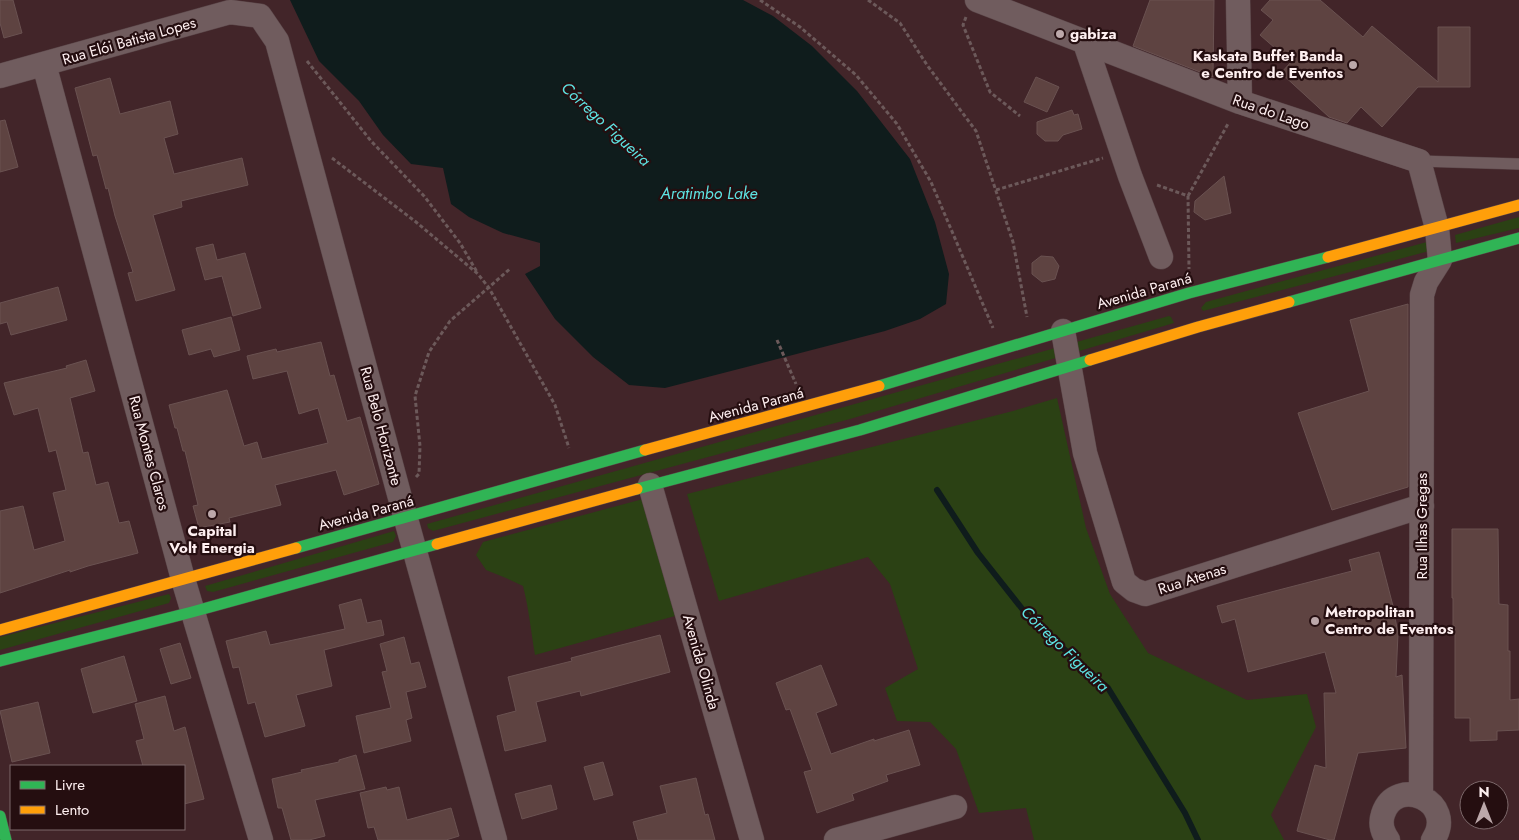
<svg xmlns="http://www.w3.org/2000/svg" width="1519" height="840" font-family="Jost,sans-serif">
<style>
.green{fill:#2b4114}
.water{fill:#0f1c1c}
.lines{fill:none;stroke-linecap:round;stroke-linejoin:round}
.stream{stroke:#0f1c1c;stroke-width:6}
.building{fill:#5e4341;stroke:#6a5251}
.lane-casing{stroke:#594447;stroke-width:12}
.street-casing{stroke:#594447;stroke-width:25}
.fast-casing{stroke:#594447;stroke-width:12}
.slow-casing{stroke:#594447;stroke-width:12}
.path{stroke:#6c595a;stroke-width:3;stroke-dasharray:4 2.5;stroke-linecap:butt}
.lane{stroke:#705c5e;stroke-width:11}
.street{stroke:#705c5e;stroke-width:24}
.fast{stroke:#30b455;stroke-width:11}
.slow{stroke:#ff9f0a;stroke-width:11}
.poi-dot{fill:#bca8aa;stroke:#250e10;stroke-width:2}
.labels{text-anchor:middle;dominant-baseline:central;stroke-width:4.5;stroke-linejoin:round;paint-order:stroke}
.poi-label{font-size:15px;font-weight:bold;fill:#feeff0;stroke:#250e10;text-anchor:start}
.street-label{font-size:15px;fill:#feeff0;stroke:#250e10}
.water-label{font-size:16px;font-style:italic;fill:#5de3e2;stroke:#250e10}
</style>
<rect width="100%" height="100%" fill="#422529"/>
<path class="green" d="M1519 217V228L1456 243 1455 235Z
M1427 242 1433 250 1203 311 1201 308 1206 302Z
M1169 316 1171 317 1174 323 850 419 433 531 428 528 427 524Z
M1057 398 1086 528 1110 594 1148 653 1247 700 1307 694 1316 727 1271 815 1284 840H1034L1026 808 979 813 956 749 930 722 897 721 885 688 918 669 890 584 868 557 719 601 687 494 1013 411Z
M643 499 675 616 535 655C531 632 529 609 523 586L506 578 486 570 476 555 483 542Z
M394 531 396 536 393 542 213 592 207 591 205 586Z
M169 594 171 598 169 603 0 650V637Z"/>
<path class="water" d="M290 0H743L773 16 812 46 857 91 910 159 935 222 949 274 946 304 920 319 885 331 808 351 665 388 629 385 593 357 555 319 525 274 540 266V243L503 233 469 217 451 204 443 168 411 164 383 135 359 101 319 61Z"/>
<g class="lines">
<path class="stream" d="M937 490 978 553 1031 620 1108 688 1185 813 1198 840"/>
</g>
<path class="building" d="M0 0H13L22 33 4 38 0 23Z
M1150 0H1214L1213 77 1133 46Z
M1270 0H1320L1363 37 1372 26 1438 82V27H1470V87H1418L1382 127 1361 107 1347 123 1329 117 1281 73 1291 62 1260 35 1273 20 1261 10Z
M1036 77 1059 87 1047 112 1024 102Z
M110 78 120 114 170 101 178 134 164 138 174 174 242 158 248 185 181 201 182 207 153 215 175 290 136 301 128 273 133 272 115 216 108 188 106 189 97 155 93 156 75 88Z
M1072 110 1074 115 1078 114 1082 129 1063 135 1058 141H1045L1037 134V122Z
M5 120 18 167 0 172V121Z
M1224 176 1231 213 1205 220 1194 212 1195 201Z
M213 244 217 260 245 253 261 308 233 316 222 276 205 280 196 248Z
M1041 256 1053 257 1059 266 1055 279 1042 282 1032 274V263Z
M58 287 67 320 11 335 7 322 0 324V303Z
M1408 304V487L1332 510 1298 413 1369 391 1350 320Z
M231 317 240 350 214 357 211 349 189 355 182 330Z
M321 342 330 376 334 375 347 421 360 417 379 484 344 495 336 470 275 485 281 505 229 518 230 522 199 528 193 506 198 505 185 451H183L177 428H175L169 405 227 390 244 446 257 442 262 459 328 443 318 408 299 414 287 371 253 379 247 356 276 349 277 352Z
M86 360 95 391 70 398 83 453 88 452 96 485 108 482 119 523 129 521 138 553 88 566 70 572V570L0 593V511L23 506 34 550 65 541 53 493 66 490 56 450 49 452 38 408 14 415 4 383 67 368 66 366Z
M1452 529H1498L1499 604 1508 605V651H1510V700L1519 699V730L1497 731V740L1470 741V718H1455V626H1453V598H1452Z
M1379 552 1393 606 1398 634 1396 677 1402 675 1406 748 1358 753 1334 840H1330L1297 831 1315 765 1326 768 1324 693H1336L1325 652 1248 672 1235 619 1222 623 1217 606 1352 571 1349 560Z
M361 599 367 623 381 620 384 635 324 650 332 686 296 695 305 726 265 737 255 702 248 704 239 667 233 668 226 641 266 631 270 645 345 629 339 605Z
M660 635 670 672 581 696 580 691 536 702 546 741 505 751 497 716 516 711 508 677 572 661 571 658Z
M404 637 411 664 419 662 426 687 406 692 412 718 406 720 411 741 364 753 356 716 391 708 382 672 387 671 380 644Z
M180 643 191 678 171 684 160 649Z
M124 656 137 701 93 713 81 669Z
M821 665 837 705 816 713 831 754 874 739V741L909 730 920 765 886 775 888 781 852 794 854 800 817 813 804 772 812 770 790 709 786 710 776 683Z
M165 696 174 731 185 727 204 799 184 804V766H143L136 741 144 739 135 704Z
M38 702 50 753 12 762 0 711Z
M356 755 365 789 315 800 325 836 309 840H291L282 808H278L272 779 302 772 301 770 339 762V760Z
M603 762 613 795 594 800 584 767Z
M696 778 705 815 708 814 715 840H638L633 822 667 813 660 786Z
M551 785 557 809 522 819 515 794Z
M386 787 387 790 399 787 407 820 451 808 459 836 446 840H378L374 827 368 828 360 793Z"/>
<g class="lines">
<g class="lane-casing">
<path id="lane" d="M1419 161 1519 164"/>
</g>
<g class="street-casing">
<path id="street" d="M977 0 1240 102 1419 161 1437 228 1440 260 1426 282 1422 295 1421 796
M1238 0 1240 102
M1085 43 1130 176 1161 257
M44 64 183 579 261 840
M0 76 230 12 260 16 277 41 399 494 495 840
M1063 331 1085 453 1124 582 1134 590 1145 594 1422 506
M650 485 752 840
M836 840 955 807
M1388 840C1382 832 1380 823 1383 814 1396 774 1458 802 1433 840"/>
</g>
<g class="fast-casing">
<path id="fast" d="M1289 302 1519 238
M879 386 1189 293 1328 257
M637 489 860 430 1090 360
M296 548 645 450
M0 661 192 612 437 544
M0 816 6 840"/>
</g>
<g class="slow-casing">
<path id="slow" d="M1328 257 1519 205
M1090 360 1198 327 1289 302
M645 450 879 386
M437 544 637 489
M0 630 296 548"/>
</g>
<path class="path" d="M760 0 800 27 856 75 897 124 931 182 993 328
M868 0 900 23 927 65 976 131 1013 242 1027 317
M966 17 963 25 990 92 1020 116
M307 61 371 141 424 196 460 243 477 272
M332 158 416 222 478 274 489 288 555 405 569 448
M1157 185 1188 196 1189 269
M996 190 1103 158
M1188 196 1229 122
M777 340 796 384
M416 477 419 474 420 446 415 396 429 352 450 321 511 268"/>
<use href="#lane" class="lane"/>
<use href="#street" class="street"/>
<use href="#fast" class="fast"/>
<use href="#slow" class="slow"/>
</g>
<g class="poi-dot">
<circle cx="1060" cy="34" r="5"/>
<circle cx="1353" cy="65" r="5"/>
<circle cx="212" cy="514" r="5"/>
<circle cx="1315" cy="621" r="5"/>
</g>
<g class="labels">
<g class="poi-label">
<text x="1070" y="34">gabiza</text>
<text x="1343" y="56" text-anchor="end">Kaskata Buffet Banda<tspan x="1343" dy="17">e Centro de Eventos</tspan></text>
<text x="212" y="531" text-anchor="middle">Capital<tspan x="212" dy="17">Volt Energia</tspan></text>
<text x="1325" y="612">Metropolitan<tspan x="1325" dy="17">Centro de Eventos</tspan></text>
</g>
<g class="street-label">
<text transform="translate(129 41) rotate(-16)">Rua Elói Batista Lopes</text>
<text transform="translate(1271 112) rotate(19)">Rua do Lago</text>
<text transform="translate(1144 291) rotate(-16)">Avenida Paraná</text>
<text transform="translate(756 405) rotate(-15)">Avenida Paraná</text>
<text transform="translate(381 426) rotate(75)">Rua Belo Horizonte</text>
<text transform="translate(149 453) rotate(75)">Rua Montes Claros</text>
<text transform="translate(366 513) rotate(-15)">Avenida Paraná</text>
<text transform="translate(1422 526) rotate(-90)">Rua Ilhas Gregas</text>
<text transform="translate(1192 579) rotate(-18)">Rua Atenas</text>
<text transform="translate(701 662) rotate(74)">Avenida Olinda</text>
</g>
<g class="water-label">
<text transform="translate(606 124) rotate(43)">Córrego Figueira</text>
<text x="709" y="193">Aratimbo Lake</text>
<text transform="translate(1065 649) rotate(44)">Córrego Figueira</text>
</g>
</g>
<rect x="10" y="765" width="175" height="65" fill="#250e10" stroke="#7c686a"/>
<rect x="20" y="781" width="25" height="8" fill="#30b455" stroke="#7c686a"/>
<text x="55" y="790" font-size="15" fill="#feeff0">Livre</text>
<rect x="20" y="806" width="25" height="8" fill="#ff9f0a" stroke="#7c686a"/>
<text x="55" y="815" font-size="15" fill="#feeff0">Lento</text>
<g transform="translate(1484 805)"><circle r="24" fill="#250e10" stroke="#7c686a"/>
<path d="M0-4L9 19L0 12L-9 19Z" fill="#bca8aa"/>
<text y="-8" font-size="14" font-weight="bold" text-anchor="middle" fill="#feeff0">N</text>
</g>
</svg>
